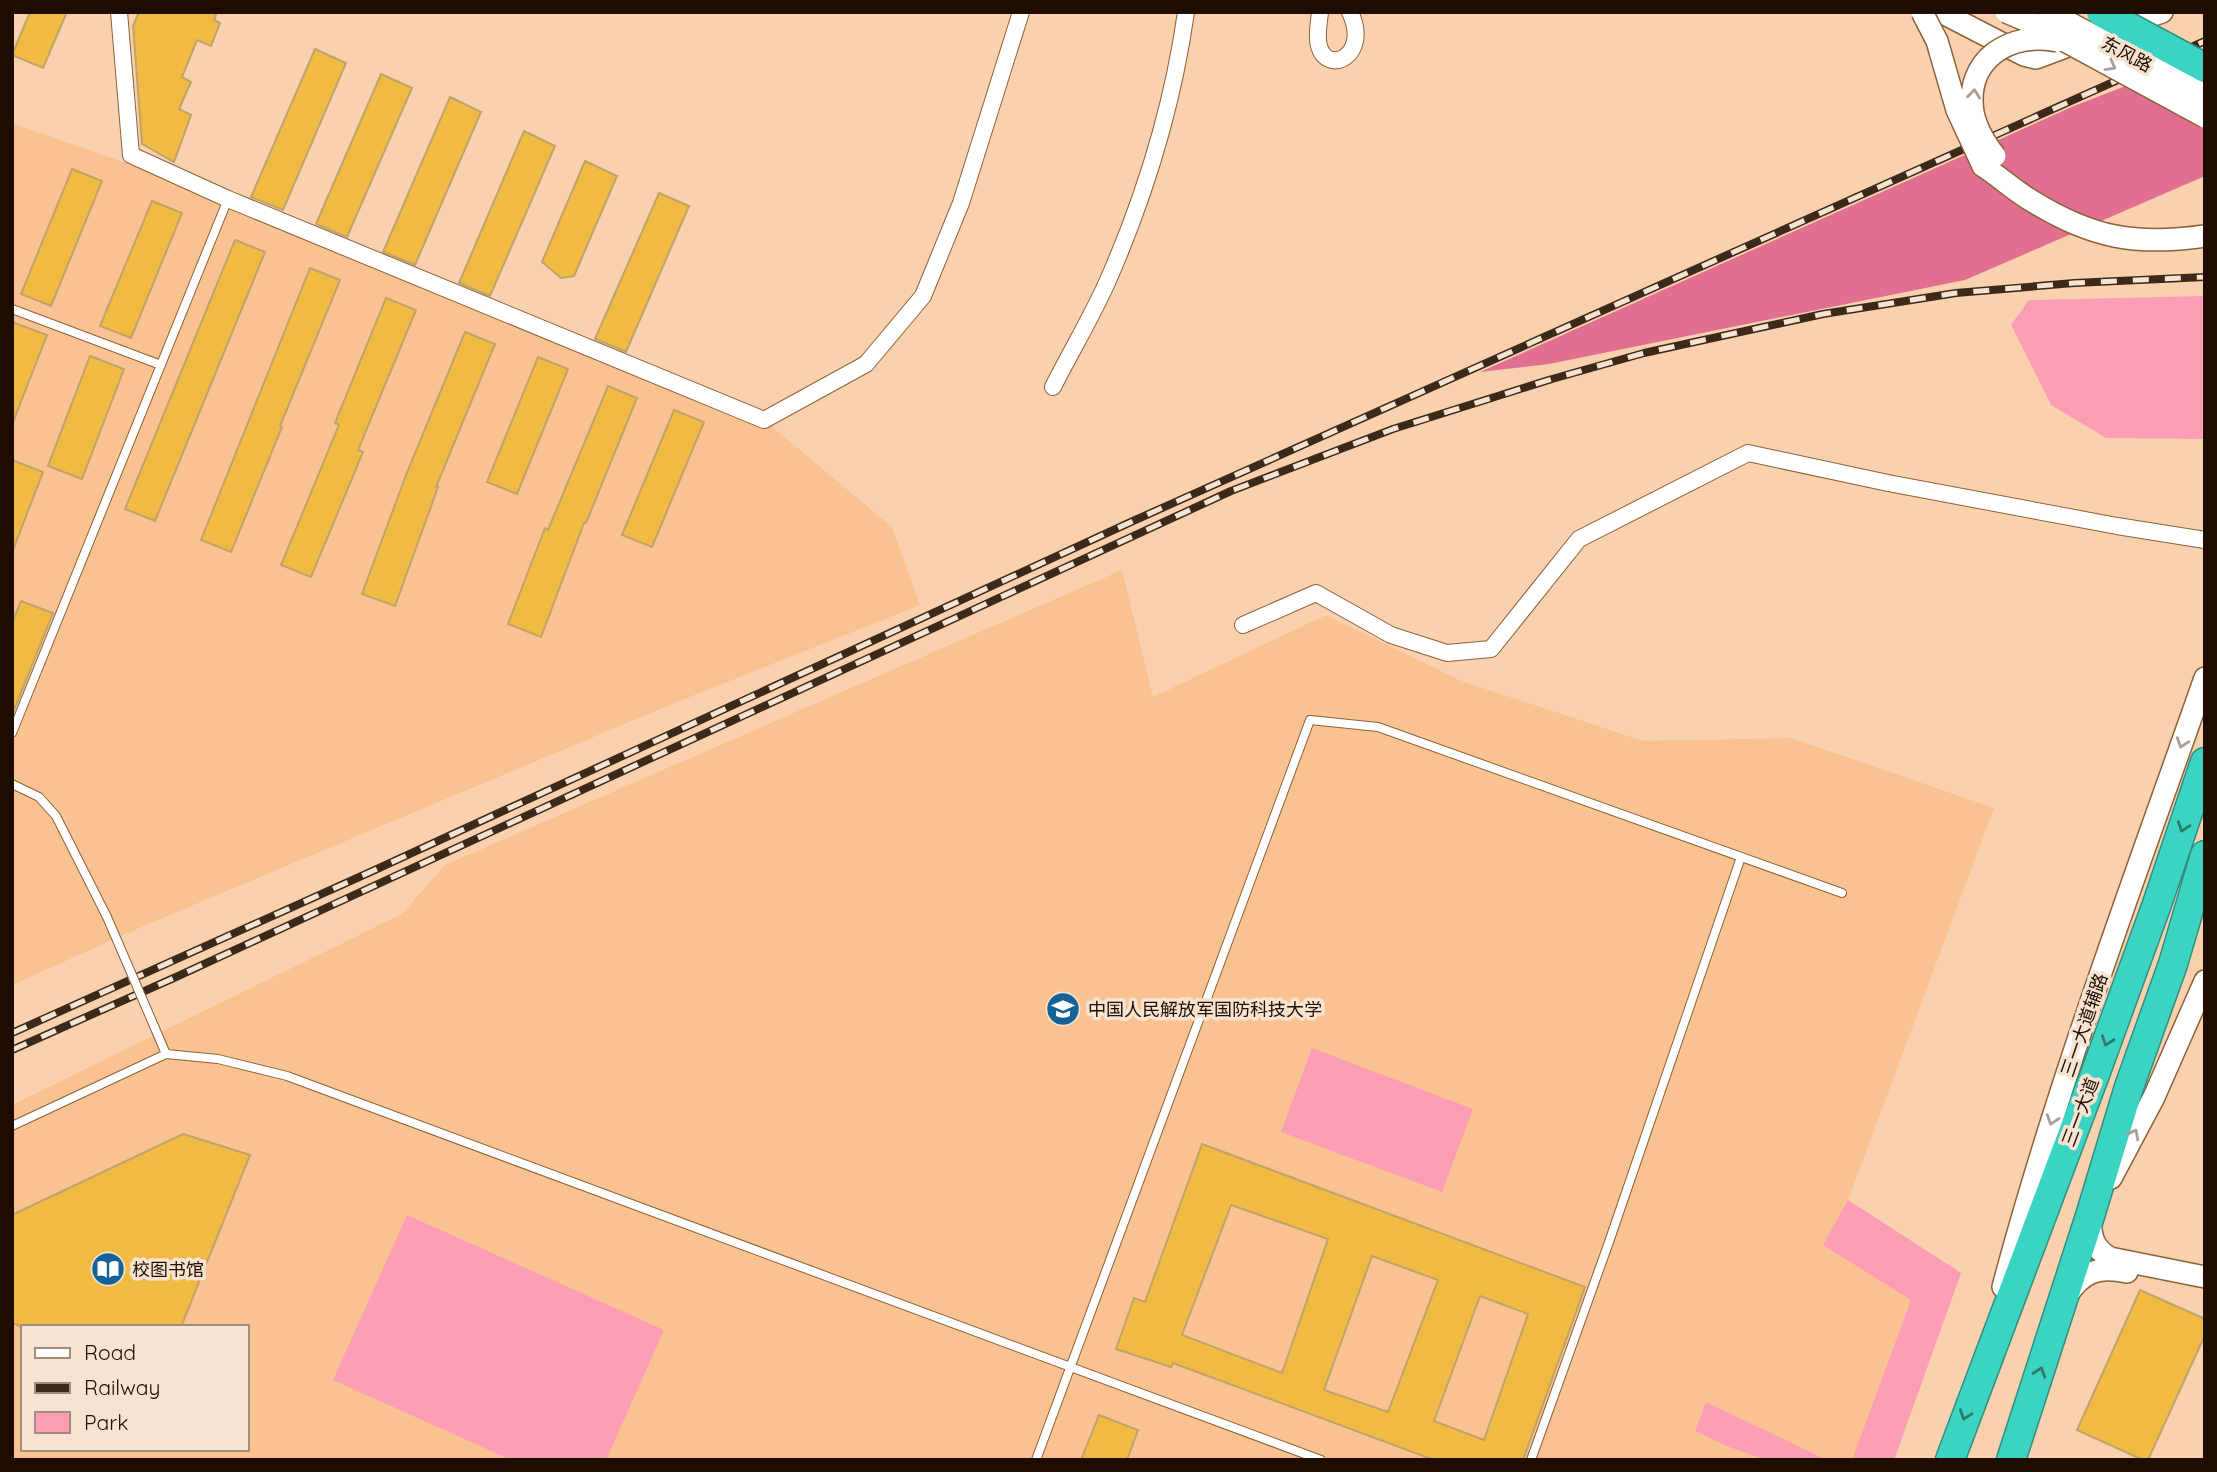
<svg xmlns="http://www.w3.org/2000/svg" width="2217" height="1472" font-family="Quicksand,'Noto Sans SC',sans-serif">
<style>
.built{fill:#f9c290;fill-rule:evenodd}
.green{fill:#fb9db5}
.forest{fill:#e06f90}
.building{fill:#f0ba43;stroke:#bfa36b;stroke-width:2;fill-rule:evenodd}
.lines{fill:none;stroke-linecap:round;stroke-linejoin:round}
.lane-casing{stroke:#8c6137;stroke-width:10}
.street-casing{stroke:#8c6137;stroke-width:18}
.secondary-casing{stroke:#8c6137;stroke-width:24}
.highway-casing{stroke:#318e7e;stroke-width:31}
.lane{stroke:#fff;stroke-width:8}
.street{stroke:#fff;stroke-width:16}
.secondary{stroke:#fff;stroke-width:21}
.highway{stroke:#3bd4c2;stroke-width:28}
.rail-casing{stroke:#3d2919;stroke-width:8}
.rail{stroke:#f7e3d1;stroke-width:5;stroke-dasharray:16;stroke-linecap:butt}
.lane-bridge-casing{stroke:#8c6137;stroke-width:10;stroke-linecap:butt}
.secondary-bridge-casing{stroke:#8c6137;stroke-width:24;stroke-linecap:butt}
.highway-bridge-casing{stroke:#318e7e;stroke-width:31;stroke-linecap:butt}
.lane-bridge{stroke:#fff;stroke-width:8}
.secondary-bridge{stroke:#fff;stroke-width:21}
.highway-bridge{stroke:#3bd4c2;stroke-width:28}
.oneway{stroke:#a59e99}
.oneway2{stroke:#2e7a6b}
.labels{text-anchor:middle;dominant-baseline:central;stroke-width:7;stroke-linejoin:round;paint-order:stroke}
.street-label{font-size:18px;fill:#1e0d00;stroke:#f7e3d1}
.poi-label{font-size:18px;fill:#1e0d00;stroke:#f7e3d1;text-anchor:start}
</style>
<rect width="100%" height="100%" fill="#f9d1ae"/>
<path class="built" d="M12 123 228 199 764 420 892 527 920 605 672 704 146 925 12 985Z
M1122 570 1153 697 1326 615 1459 680 1643 741 1791 738 1994 808 1848 1200 1961 1273 1894 1460H12V1105L402 914 445 865ZM23 1327H247V1449H23Z"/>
<path class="green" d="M2205 296V439L2106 438 2051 405 2011 325 2029 300Z
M1312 1048 1473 1109 1442 1192 1281 1132Z
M1848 1200 1961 1273 1894 1460H1852L1911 1300 1823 1245Z
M407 1215 664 1330 606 1460H511L333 1380Z
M1706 1402 1827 1460H1767L1729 1447 1695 1431Z"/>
<path class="forest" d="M2205 55V176L1965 280 1549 364 1480 372 2074 106Z"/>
<path class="building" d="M30 12H67L43 68 12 55Z
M139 12H217L214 20 220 23 211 46 197 40 182 77 191 82 179 109 191 115 174 162 142 144 133 26Z
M315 49 346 63 283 210 251 197Z
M381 74 412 88 347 237 316 224Z
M450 97 481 112 415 265 383 252Z
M524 131 555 146 490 296 459 283Z
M585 161 617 176 574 276 561 278 542 262Z
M72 169 102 181 51 306 21 294Z
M659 193 689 206 626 352 595 339Z
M152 201 182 213 131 338 100 326Z
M235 240 265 252 155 521 125 509Z
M310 268 340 280 280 426 282 427 231 552 201 540Z
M386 298 416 310 358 450 363 452 311 577 281 565 339 425 335 423Z
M12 322 47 335 13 422H12Z
M465 332 495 344 436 487H438L395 606 362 594 406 475Z
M90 356 124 369 82 479 48 466Z
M538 357 568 369 517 494 487 482Z
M608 386 637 398 586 523H584L541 637 508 624 545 528 548 530Z
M674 410 704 422 652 547 622 535Z
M12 460 43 472 13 550H12Z
M21 601 53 613 12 715V623Z
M183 1134 250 1155 181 1327H23L12 1323V1215Z
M1202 1144 1585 1287 1523 1460H1434L1173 1363 1171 1367 1116 1349 1134 1298 1145 1302ZM1231 1205 1328 1239 1282 1373 1182 1335ZM1372 1256 1438 1280 1388 1412 1324 1390ZM1480 1296 1528 1314 1484 1440 1434 1421Z
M2140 1290 2205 1319V1335L2148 1460H2143L2077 1430Z
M1099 1415 1138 1430 1127 1460H1081Z"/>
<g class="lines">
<g class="lane-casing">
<path id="lane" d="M12 309 161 365
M12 733 228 199
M12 784 39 797 56 816 107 917
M154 1026 166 1054
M12 1126 166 1054 218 1059 287 1076 1321 1460
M1036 1460 1310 720 1378 727 1842 893
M1531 1460 1609 1242 1741 857"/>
</g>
<g class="street-casing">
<path id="street" d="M119 12 131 155 228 199 764 420 866 364 923 296 961 203 1021 12
M1320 12C1319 23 1316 36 1319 46 1327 76 1371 56 1350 12
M1053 387C1071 351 1093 315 1109 278 1146 193 1173 104 1186 12
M1243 625 1316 593 1391 635 1447 653 1491 649 1579 539 1748 453 1888 483 2117 526 2205 540"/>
</g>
<g class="secondary-casing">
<path id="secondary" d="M1941 12 2024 55 2036 58 2079 42
M2116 28 2162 12
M1983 166C2000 177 2015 191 2032 201 2092 238 2136 246 2205 236
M2111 1178 2154 1097 2205 981
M2090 1219C2091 1237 2093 1248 2110 1258L2205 1277
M2003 1287C2058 1081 2134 880 2205 678
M2066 1297C2082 1271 2099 1266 2127 1272"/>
</g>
<g class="highway-casing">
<path id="highway" d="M1950 1460 2094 1077 2157 904 2205 762
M2011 1460 2090 1216 2129 1087 2173 964 2205 855"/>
</g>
<use href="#lane" class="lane"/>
<use href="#street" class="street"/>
<use href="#secondary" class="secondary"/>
<use href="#highway" class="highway"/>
<g class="rail-casing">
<path id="rail" d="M12 1033 377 869 1133 521 2205 41
M12 1050 176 977 1231 491 1393 429 1552 379 1644 353 1823 314 1956 293 2074 283 2205 277"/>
</g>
<use href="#rail" class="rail"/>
<g class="lane-bridge-casing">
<path id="lane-bridge" d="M107 917 154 1026"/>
</g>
<g class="secondary-bridge-casing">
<path id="secondary-bridge" d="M1922 12 1937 41 1957 110 1983 166
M2006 12 2032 23 2205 117
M2049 12 2205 95
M1995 156C1985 143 1976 129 1973 112 1965 59 2010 31 2058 41"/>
</g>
<g class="highway-bridge-casing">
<path id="highway-bridge" d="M2101 12 2205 68"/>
</g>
<use href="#lane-bridge" class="lane-bridge"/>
<use href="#secondary-bridge" class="secondary-bridge"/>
<use href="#highway-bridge" class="highway-bridge"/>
</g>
<defs><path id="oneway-chevron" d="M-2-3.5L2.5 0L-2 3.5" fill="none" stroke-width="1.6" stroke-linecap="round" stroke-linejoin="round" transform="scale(1.75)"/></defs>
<g class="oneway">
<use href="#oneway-chevron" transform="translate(2111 66) rotate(29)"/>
<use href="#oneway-chevron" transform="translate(1974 94) rotate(-84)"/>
<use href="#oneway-chevron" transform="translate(2182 743) rotate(109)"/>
<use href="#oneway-chevron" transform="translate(2052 1120) rotate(108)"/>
<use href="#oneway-chevron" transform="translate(2134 1134) rotate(-62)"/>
</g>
<g class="oneway2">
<use href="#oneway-chevron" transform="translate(2183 827) rotate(109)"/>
<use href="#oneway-chevron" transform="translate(2107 1041) rotate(110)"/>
<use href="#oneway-chevron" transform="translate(2040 1372) rotate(-72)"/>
<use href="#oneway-chevron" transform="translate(1965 1415) rotate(110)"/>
</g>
<defs>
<g id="university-disc" transform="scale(1.75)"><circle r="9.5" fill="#156396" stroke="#f7e3d1"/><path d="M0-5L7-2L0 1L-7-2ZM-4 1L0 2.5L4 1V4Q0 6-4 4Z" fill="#fff"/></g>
<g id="library-disc" transform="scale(1.75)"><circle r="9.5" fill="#156396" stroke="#f7e3d1"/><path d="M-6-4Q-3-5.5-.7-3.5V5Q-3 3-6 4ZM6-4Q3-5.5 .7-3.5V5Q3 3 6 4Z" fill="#fff"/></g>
</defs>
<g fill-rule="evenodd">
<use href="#university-disc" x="1063" y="1009"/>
<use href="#library-disc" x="108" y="1269"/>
</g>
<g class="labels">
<g class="street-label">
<text transform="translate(2127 54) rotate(28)">东风路</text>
<text transform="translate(2084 1025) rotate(-71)">三一大道辅路</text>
<text transform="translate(2080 1112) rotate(-69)">三一大道</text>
</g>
<g class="poi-label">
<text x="1088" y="1009">中国人民解放军国防科技大学</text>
<text x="132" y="1269">校图书馆</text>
</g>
</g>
<rect width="2217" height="1472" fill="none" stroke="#1e0d00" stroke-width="28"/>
<rect x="21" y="1325" width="228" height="126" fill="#f7e3d1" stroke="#a08d7d" stroke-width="2"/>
<rect x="35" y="1348" width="35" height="10" fill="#ffffff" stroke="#a08d7d" stroke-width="2"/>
<text x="84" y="1360" font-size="21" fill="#1e0d00">Road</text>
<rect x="35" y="1383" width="35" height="10" fill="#3d2919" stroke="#a08d7d" stroke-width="2"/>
<text x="84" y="1395" font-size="21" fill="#1e0d00">Railway</text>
<rect x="35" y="1412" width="35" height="21" fill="#fb9db5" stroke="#a08d7d" stroke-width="2"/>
<text x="84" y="1430" font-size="21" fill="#1e0d00">Park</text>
</svg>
